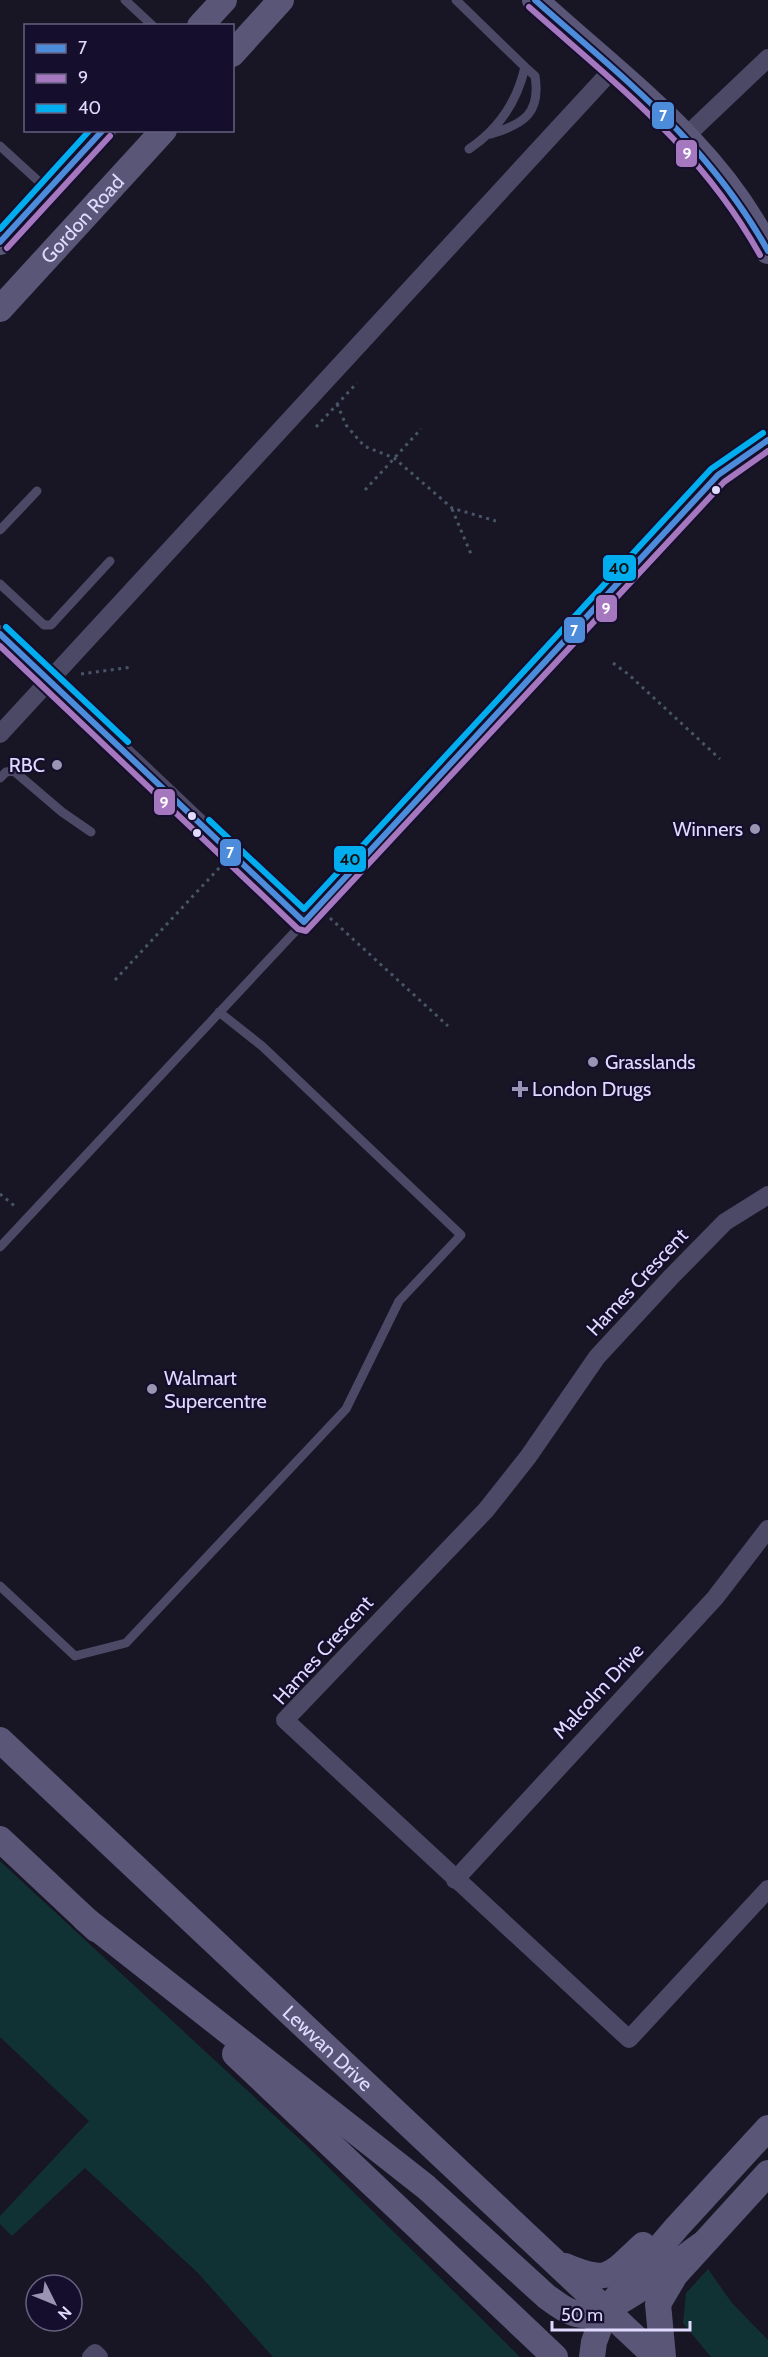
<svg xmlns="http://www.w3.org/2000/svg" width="768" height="2357" font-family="Cabin,sans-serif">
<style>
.green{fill:#113235}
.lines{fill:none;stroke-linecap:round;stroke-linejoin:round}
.path{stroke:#475667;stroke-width:3;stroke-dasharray:3 4.5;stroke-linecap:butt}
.lane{stroke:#4c4966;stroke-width:9}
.street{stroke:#4c4966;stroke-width:18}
.secondary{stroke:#5a5678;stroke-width:26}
.bus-1-casing{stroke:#150e2c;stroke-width:10}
.bus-2-casing{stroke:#150e2c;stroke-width:10}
.bus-3-casing{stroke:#150e2c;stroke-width:10}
.bus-1{stroke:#4c8cda;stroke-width:6}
.bus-2{stroke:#a477bf;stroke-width:6}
.bus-3{stroke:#00aeef;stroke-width:6}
.bus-dot{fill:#e0daff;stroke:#150e2c;stroke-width:2}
.poi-dot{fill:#9a95b3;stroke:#150e2c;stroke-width:2}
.labels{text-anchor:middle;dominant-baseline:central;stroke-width:4.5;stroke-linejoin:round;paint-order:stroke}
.street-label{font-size:20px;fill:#e0daff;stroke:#150e2c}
.poi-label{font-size:20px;fill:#e0daff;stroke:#150e2c;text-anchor:start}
.line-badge{stroke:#150e2c;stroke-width:2}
.badge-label{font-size:16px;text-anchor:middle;font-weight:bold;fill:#fff}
.pale-badge-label{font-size:16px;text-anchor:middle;font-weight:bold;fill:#111}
</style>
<rect width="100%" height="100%" fill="#181525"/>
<path class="green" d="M0 1861 305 2144 520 2357H273L197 2272 85 2168 12 2236 0 2224V2216L89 2121 0 2037Z
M708 2269 732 2303 768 2340V2357H711L683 2323 686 2293Z"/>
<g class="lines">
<path class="path" d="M337 404 346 425 364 446 394 458 452 508 496 521
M316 427 357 383
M365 490 421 429
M452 509 471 554
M613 663 628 674 720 759
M81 674 133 667
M330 918 448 1026
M115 980 220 867
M0 1194 17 1208"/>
<path class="lane" d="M125 0 153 26
M456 0 525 67C517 102 499 129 469 149
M491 134C524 124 541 113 535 76L525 67
M0 146 47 189
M0 530 37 491
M0 584 44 625H51L110 561
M0 778 6 772 14 771 62 812 91 832
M0 1247 304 922
M0 1586 75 1656 126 1643 346 1409 399 1301 461 1235 262 1046 219 1012"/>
<path class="street" d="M686 136 768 58
M0 634 304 922 718 475 768 440
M0 734 612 70
M768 1195 725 1222 672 1276 597 1357 528 1457 486 1510 285 1720 629 2039 768 1889
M455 1880 715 1598 768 1529
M91 2357 95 2353 99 2357"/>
<g class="secondary">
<path d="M535 0C619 77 718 147 768 251"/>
<path d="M200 26 224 0"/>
<path d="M232 54 281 0"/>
<path d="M0 242 103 130"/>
<path id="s1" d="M0 309 164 130"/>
<path id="s2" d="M0 1740 656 2357"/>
<path d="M0 1839 96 1929"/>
<path d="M85 1919 426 2187 547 2297C559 2305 570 2315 585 2315 612 2314 676 2263 701 2245"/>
<path d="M235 2054 555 2357"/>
<path d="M565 2266C610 2285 610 2275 643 2245"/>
<path d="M592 2357 594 2342 606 2310 677 2227 768 2128"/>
<path d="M663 2357 658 2304 675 2275 768 2173"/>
</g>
<g class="bus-1-casing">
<path id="bus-1" d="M535 0C625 80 708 143 768 251
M0 242 103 130
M0 634 304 922 718 475 768 440"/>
</g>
<g class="bus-2-casing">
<path id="bus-2" d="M529 7C618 86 701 149 760 255
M7 248 110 136
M0 646 298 929 306 931 724 482 768 451"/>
</g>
<g class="bus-3-casing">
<path id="bus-3" d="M0 229 90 130
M6 627 128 742
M209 820 304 909 711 469 763 433"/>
</g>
<use href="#bus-1" class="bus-1"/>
<use href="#bus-2" class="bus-2"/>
<use href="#bus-3" class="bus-3"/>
</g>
<g class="bus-dot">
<circle cx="716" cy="490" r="5"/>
<circle cx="192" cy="816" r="5"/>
<circle cx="197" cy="833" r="5"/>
</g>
<g class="poi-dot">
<circle cx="57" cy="765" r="6"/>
<circle cx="755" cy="829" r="6"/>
<circle cx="593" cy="1062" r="6"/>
<path d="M517 1080h6v6h6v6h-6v6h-6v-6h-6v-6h6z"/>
<circle cx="152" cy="1389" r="6"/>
</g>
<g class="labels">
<g class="street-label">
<text stroke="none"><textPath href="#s1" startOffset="122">Gordon Road</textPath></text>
<text transform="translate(637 1282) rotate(-47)">Hames Crescent</text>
<text transform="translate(323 1650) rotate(-48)">Hames Crescent</text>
<text transform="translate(598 1691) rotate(-47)">Malcolm Drive</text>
<text stroke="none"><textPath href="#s2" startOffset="450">Lewvan Drive</textPath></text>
</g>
<g class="poi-label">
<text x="45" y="765" text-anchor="end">RBC</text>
<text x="743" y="829" text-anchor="end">Winners</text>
<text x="605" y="1062">Grasslands</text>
<text x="532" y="1089">London Drugs</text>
<text x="164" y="1378">Walmart<tspan x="164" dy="23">Supercentre</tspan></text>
</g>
</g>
<g class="line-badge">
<rect x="651" y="101" width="24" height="29" rx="6" fill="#4c8cda"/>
<rect x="675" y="139" width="23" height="29" rx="6" fill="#a477bf"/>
<rect x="602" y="554" width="35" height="28" rx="6" fill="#00aeef"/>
<rect x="595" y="594" width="23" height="29" rx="6" fill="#a477bf"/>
<rect x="563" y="616" width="23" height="28" rx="6" fill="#4c8cda"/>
<rect x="153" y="788" width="23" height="28" rx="6" fill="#a477bf"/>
<rect x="219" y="838" width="23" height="29" rx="6" fill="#4c8cda"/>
<rect x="333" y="845" width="34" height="28" rx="6" fill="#00aeef"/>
</g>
<g class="badge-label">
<text x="663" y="121">7</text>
<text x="687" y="159">9</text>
<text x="606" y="614">9</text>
<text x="574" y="636">7</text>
<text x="164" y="808">9</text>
<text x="230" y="858">7</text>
</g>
<g class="pale-badge-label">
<text x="619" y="574">40</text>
<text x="350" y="865">40</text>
</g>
<rect x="24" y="24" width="210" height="108" fill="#150e2c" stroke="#666080" stroke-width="1.5"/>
<rect x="36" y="44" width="30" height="9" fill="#4c8cda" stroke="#666080" stroke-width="1.5"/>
<text x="78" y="54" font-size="18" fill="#e0daff">7</text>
<rect x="36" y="74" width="30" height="9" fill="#a477bf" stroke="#666080" stroke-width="1.5"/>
<text x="78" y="84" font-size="18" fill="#e0daff">9</text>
<rect x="36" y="104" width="30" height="9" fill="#00aeef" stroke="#666080" stroke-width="1.5"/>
<text x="78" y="114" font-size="18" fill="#e0daff">40</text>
<g transform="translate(54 2303) rotate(133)"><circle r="28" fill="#150e2c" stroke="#666080" stroke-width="1.5"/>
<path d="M0-4.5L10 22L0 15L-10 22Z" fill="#9a95b3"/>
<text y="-9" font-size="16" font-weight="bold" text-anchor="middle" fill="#e0daff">N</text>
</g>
<path d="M552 2321v9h138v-9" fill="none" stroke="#e0daff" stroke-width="3"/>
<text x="561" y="2321" font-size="18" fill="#e0daff" stroke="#150e2c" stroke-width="4.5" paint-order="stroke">50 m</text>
</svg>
